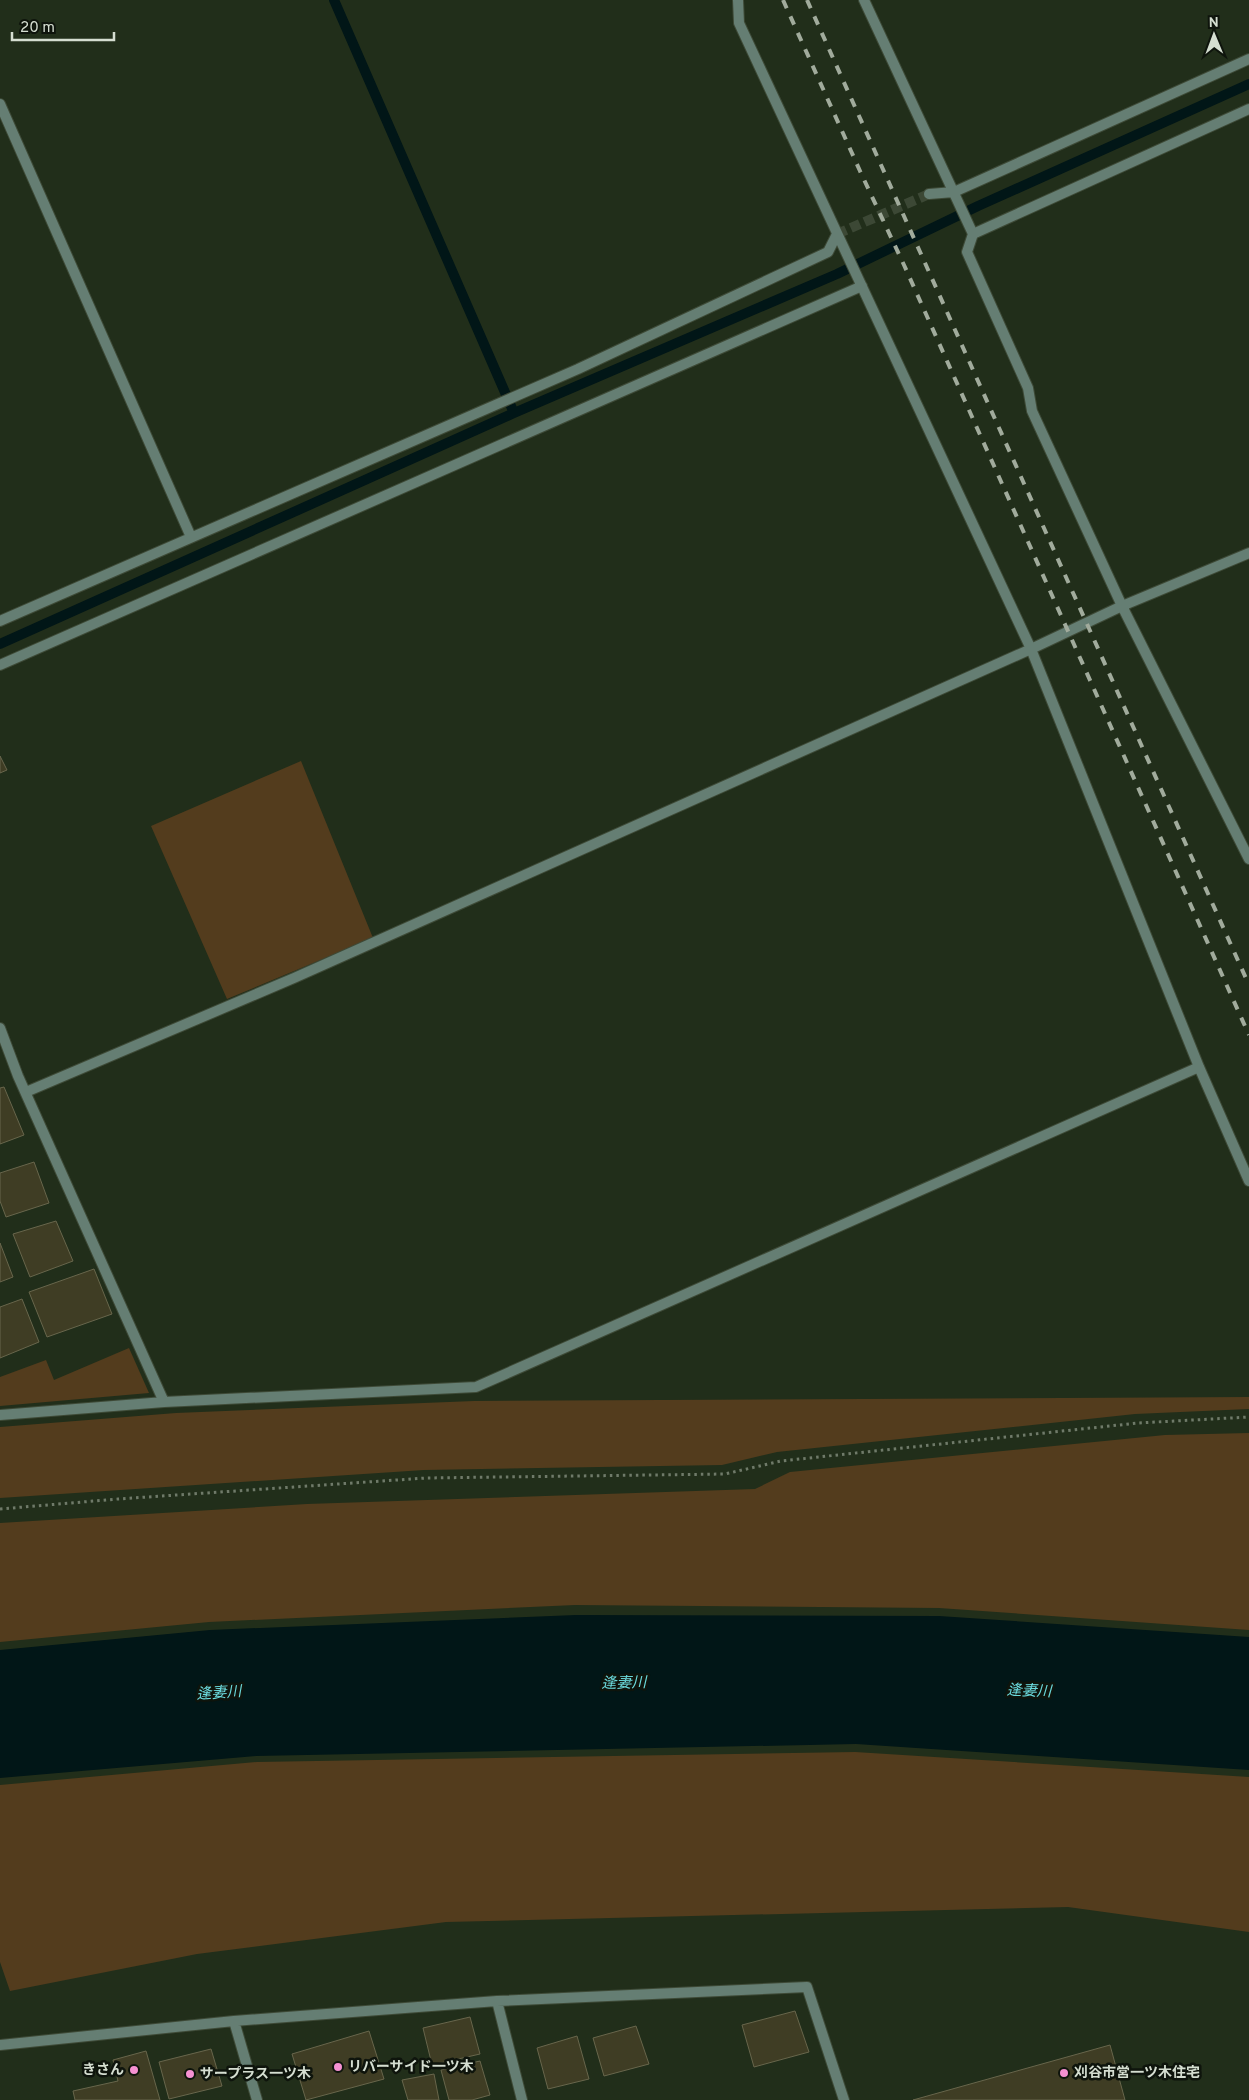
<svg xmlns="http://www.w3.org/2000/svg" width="1249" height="2100" font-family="Overpass,'Noto Sans JP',sans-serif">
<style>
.green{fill:#533c1d}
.water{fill:#011617}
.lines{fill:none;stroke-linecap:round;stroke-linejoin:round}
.stream{stroke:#011617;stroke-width:10}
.building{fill:#3f3d24;stroke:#68664c}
.minor-tunnel{stroke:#3c4835;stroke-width:10;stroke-dasharray:10 5;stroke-linecap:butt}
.minor-casing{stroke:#3e4a37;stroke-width:12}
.path{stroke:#6f7a69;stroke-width:3;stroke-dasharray:2.5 4;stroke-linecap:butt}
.minor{stroke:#657e73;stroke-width:10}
.rail{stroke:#a1ab9c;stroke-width:4;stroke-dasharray:9 9;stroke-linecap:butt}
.poi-dot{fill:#f591d2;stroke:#0e140c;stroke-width:2}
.labels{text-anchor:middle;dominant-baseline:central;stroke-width:5;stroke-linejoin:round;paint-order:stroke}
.poi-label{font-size:14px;font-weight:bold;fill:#d5ded1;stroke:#0e140c;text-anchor:start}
.water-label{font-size:15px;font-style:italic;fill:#6bdadd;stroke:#0e140c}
</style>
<rect width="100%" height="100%" fill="#212e1a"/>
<path class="green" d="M301 761 373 938 227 999 151 826Z
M129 1348 149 1393 0 1406V1377L46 1360 54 1380Z
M1249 1397V1409L1135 1414 777 1452 722 1465 424 1470 0 1498V1427L176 1413 474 1401Z
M1249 1433V1630L939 1608 575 1605 209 1622 0 1642V1523L307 1504 755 1489 790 1472 1165 1435Z
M855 1752 1249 1777V1932L1068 1907 446 1922 197 1954 10 1991 0 1962V1785L257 1762Z"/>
<path class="water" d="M576 1615 939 1616 1249 1637V1770L856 1744 256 1756 0 1778V1650L210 1630Z"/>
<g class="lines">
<path class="stream" d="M334 0 514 413
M0 644 514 413 837 274 978 206 1249 84"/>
</g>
<path class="building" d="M0 756 7 770 0 773Z
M4 1087 24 1135 0 1144V1088Z
M34 1162 49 1203 6 1217 0 1201V1173Z
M56 1221 73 1261 30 1277 13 1234Z
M0 1243 13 1277 0 1282Z
M94 1269 112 1314 47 1337 29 1292Z
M22 1299 39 1342 0 1358V1307Z
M795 2011 809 2052 754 2067 742 2025Z
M470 2017 480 2054 432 2065 423 2028Z
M636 2026 649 2064 604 2076 593 2038Z
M369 2031 384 2079 306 2100 292 2054Z
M577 2036 589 2079 548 2089 537 2048Z
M1110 2045 1125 2100H913Z
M211 2049 222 2086 169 2099 159 2062Z
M146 2051 160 2100H75L73 2091 118 2081 113 2060Z
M480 2061 490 2095 472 2100H449L441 2070Z
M434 2074 439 2100H408L402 2080Z"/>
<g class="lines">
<path class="minor-tunnel" d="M837 234 929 194"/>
<g class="minor-casing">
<path id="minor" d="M738 0 739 23 1031 649 1122 606 1249 553
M864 0 973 234 967 252 1028 388 1032 411 1122 606 1249 859
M0 104 191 537
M929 194 954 192 1249 59
M973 234 1249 109
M0 621 578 369 828 252 837 234
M0 665 862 286
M0 1028 18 1076 164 1402
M26 1092 294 978 1031 649 1199 1067 1249 1181
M0 1415 164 1402 476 1387 1199 1067
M497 2001 522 2100
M234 2021 257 2100
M0 2045 234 2021 497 2001 807 1987 844 2100"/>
</g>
<path class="path" d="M0 1509 118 1499 426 1478 725 1474 781 1461 1138 1423 1249 1417"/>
<use href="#minor" class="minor"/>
<path class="rail" d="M783 0 860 171 904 265 1249 1035
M807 0 1249 985"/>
</g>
<g class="poi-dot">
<circle cx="338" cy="2067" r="5"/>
<circle cx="134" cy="2070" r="5"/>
<circle cx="1064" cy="2073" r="5"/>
<circle cx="190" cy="2074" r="5"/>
</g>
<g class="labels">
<g class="poi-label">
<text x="348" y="2067">リバーサイド一ツ木</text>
<text x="124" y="2070" text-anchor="end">きさん</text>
<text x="1074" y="2073">刈谷市営一ツ木住宅</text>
<text x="200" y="2074">サープラス一ツ木</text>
</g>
<g class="water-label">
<text transform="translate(624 1684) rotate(-1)">逢妻川</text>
<text transform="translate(1029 1692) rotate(2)">逢妻川</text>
<text transform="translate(219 1694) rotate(-4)">逢妻川</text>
</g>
</g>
<g transform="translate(1214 35) rotate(359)" stroke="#0e140c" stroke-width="4" paint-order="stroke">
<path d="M0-4L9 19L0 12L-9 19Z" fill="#d5ded1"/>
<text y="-8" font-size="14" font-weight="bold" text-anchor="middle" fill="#d5ded1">N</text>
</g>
<path d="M12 32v8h102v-8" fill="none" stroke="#d5ded1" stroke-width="2.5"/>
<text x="20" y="32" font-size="15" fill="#d5ded1" stroke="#0e140c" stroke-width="4" paint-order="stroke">20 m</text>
</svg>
